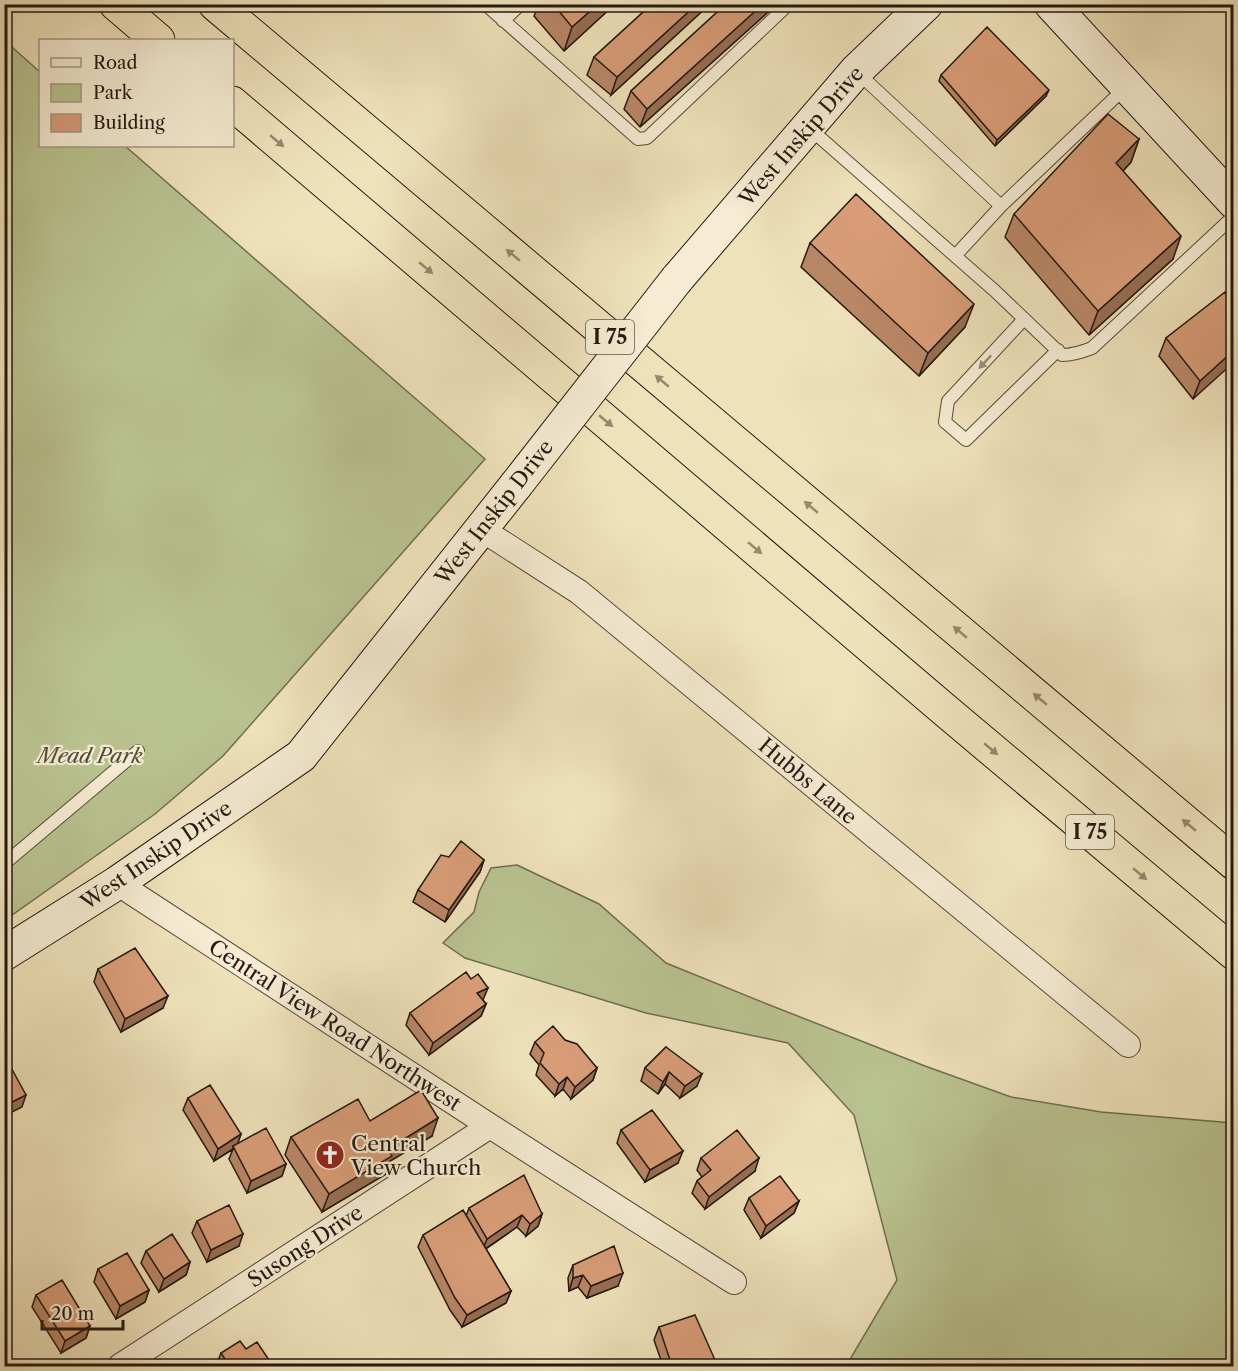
<svg xmlns="http://www.w3.org/2000/svg" width="1238" height="1371" font-family="'Libre Caslon Text',serif">
<style>
.green{fill:#b9c390;stroke:#6e6e51;stroke-width:1.5}
.lines{fill:none;stroke-linecap:round;stroke-linejoin:round}
.lane-casing{stroke:#574b3c;stroke-width:14}
.street-casing{stroke:#574b3c;stroke-width:26}
.secondary-casing{stroke:#241912;stroke-width:35}
.highway-casing{stroke:#241912;stroke-width:35}
.lane{stroke:#f5ecd3;stroke-width:12}
.street{stroke:#f5ecd3;stroke-width:24}
.secondary{stroke:#f5ecd3;stroke-width:33}
.highway{stroke:#efe2bb;stroke-width:33}
.secondary-bridge-casing{stroke:#241912;stroke-width:35;stroke-linecap:butt}
.secondary-bridge{stroke:#f5ecd3;stroke-width:33}
.wall{fill:#ba8767;stroke:#241912;stroke-width:1.5}
.shaded-wall{fill:#976e54;stroke:#241912;stroke-width:1.5}
.building{fill:#d89d78;stroke:#241912;stroke-width:1.5}
.oneway{fill:#94886f}
.oneway2{fill:#978d7c}
.labels{text-anchor:middle;dominant-baseline:central;stroke-width:4.5;stroke-linejoin:round;paint-order:stroke}
.shield{fill:#f5ecd3;stroke:#63584c;stroke-width:1.5}
.shield-label{font-size:20px;font-weight:bold;fill:#241912}
.street-label{font-size:21px;fill:#241912;stroke:#f5ecd3}
.park-label{font-size:21px;font-style:italic;fill:#514c38;stroke:#f5ecd3}
.poi-label{font-size:21px;fill:#241912;stroke:#f5ecd3;text-anchor:start}
</style>
<rect width="100%" height="100%" fill="#efe2bb"/>
<filter id="stains"><feTurbulence type="fractalNoise" baseFrequency=".00333" numOctaves="4"/><feColorMatrix values="0 0 0 0 .2 0 0 0 0 .09 0 0 0 0 .02 0 0 0 .5 -.17"/></filter>
<radialGradient id="worn" r=".72"><stop offset=".6" stop-color="#630" stop-opacity="0"/><stop offset="1" stop-color="#630" stop-opacity=".3"/></radialGradient>
<path class="green" d="M4 40 40 72V146H125L485 459 223 756 155 814 5 920Z
M517 865 599 904 666 963 767 1004 925 1066 1011 1097 1101 1112 1233 1123V1366H846L897 1280 854 1115 788 1043 646 1013 465 958 443 943 474 912 479 892 491 868Z"/>
<g class="lines">
<g class="lane-casing">
<path id="lane" d="M485 4 638 139 647 138 789 4
M503 21 521 4
M857 72 1001 206
M809 128 995 291 1062 355C1073 355 1082 352 1092 348L1234 216
M955 256 1001 206 1126 87
M1024 319 948 401 945 422 966 440 1058 350
M4 864 138 751"/>
</g>
<g class="street-casing">
<path id="street" d="M481 529 579 592 1128 1045
M117 883 490 1126 734 1282
M120 1366 490 1126"/>
</g>
<g class="secondary-casing">
<path id="secondary" d="M1051 4 1234 202
M677 279 856 71 926 4
M4 954 117 883 301 756 516 485"/>
</g>
<g class="highway-casing">
<path id="highway" d="M116 4 158 40
M215 4 1234 863
M232 103 946 711 1234 953"/>
</g>
<use href="#lane" class="lane"/>
<use href="#street" class="street"/>
<use href="#secondary" class="secondary"/>
<use href="#highway" class="highway"/>
<g class="secondary-bridge-casing">
<path id="secondary-bridge" d="M516 485 677 279"/>
</g>
<use href="#secondary-bridge" class="secondary-bridge"/>
</g>
<path class="wall" d="M539 4H615L564 51 534 16Z
M652 4H710L611 95 587 75 594 57Z
M726 4H777L640 127 624 109 631 91Z
M941 75 1046 96 995 146 939 81Z
M1139 139 1131 162 1123 171 1173 259 1089 335 1005 237 1014 214Z
M810 243 965 327 919 376 801 267Z
M1233 302 1193 399 1159 356 1166 338Z
M449 857 484 860 480 872 445 922 413 902 418 890Z
M98 969 163 1008 121 1032 94 982Z
M483 1000 486 1004 481 1016 429 1055 406 1025 410 1013Z
M565 1040 597 1068 593 1080 571 1099 563 1089 555 1096 536 1075 539 1065 530 1054 535 1042Z
M666 1047 697 1086 680 1098 665 1084 658 1094 641 1081 645 1068Z
M188 1098 241 1134 237 1144 286 1164 282 1176 247 1193 229 1159 233 1149 214 1161 183 1110Z
M370 1121 432 1136 390 1161 386 1174 322 1212 285 1155 291 1137Z
M621 1130 678 1163 645 1182 617 1143Z
M701 1158 755 1171 705 1209 692 1193 697 1181 702 1177 697 1170Z
M749 1198 799 1201 794 1213 761 1238 744 1210Z
M469 1208 542 1214 538 1226 526 1236 517 1227 486 1249 511 1291 506 1303 462 1327 450 1310 418 1247 423 1235 466 1216Z
M197 1221 239 1246 207 1262 192 1233Z
M146 1251 190 1262 186 1275 159 1292 141 1263Z
M573 1265 618 1286 587 1298 578 1287 569 1291 568 1278Z
M98 1269 149 1290 145 1302 116 1319 94 1282Z
M36 1295 90 1326 86 1338 61 1353 32 1307Z
M659 1327 712 1366H663L654 1340Z
M246 1349 273 1366H216L221 1353Z"/>
<path class="shaded-wall" d="M598 4H615L564 51 572 27Z
M697 4H710L611 95 617 77Z
M763 4H777L640 127 647 109Z
M1049 90 1046 96 995 146 997 140Z
M1139 139 1131 162 1108 187 1116 163Z
M1181 236 1173 259 1089 335 1098 311Z
M974 304 965 327 919 376 928 353Z
M1233 351V363L1193 399 1200 381Z
M484 860 480 872 445 922 449 910Z
M488 988 483 1000 472 1005 477 993Z
M168 996 163 1008 121 1032 125 1019Z
M486 1004 481 1016 429 1055 433 1043Z
M597 1068 593 1080 571 1099 575 1087Z
M669 1072 665 1084 658 1094 663 1082Z
M702 1074 697 1086 680 1098 685 1086Z
M567 1077 563 1089 555 1096 559 1084Z
M26 1095 22 1107 4 1116V1106Z
M438 1118 432 1136 390 1161 386 1174 322 1212 329 1194 388 1149Z
M241 1134 237 1146H233V1149L214 1161 218 1149Z
M683 1151 678 1163 645 1182 650 1170Z
M759 1158 755 1171 705 1209 709 1197Z
M286 1164 282 1176 247 1193 251 1181Z
M799 1201 794 1213 761 1238 766 1226Z
M542 1214 538 1226 526 1236 530 1224Z
M522 1215 517 1227 482 1251 487 1239Z
M243 1234 239 1246 207 1262 211 1250Z
M190 1262 186 1275 159 1292 164 1279Z
M623 1273 618 1286 587 1298 591 1286Z
M583 1275 578 1287 569 1291 573 1278Z
M149 1290 145 1302 116 1319 120 1306Z
M511 1291 506 1303 462 1327 467 1315Z
M90 1326 86 1338 61 1353 65 1341Z
M715 1360 712 1366H696Z"/>
<path class="building" d="M553 4H598L572 27Z
M652 4H697L617 77 594 57Z
M726 4H763L647 109 631 91Z
M987 27 1049 90 997 140 941 75Z
M1108 114 1139 139 1116 163 1181 236 1098 311 1014 214Z
M856 194 974 304 928 353 810 243Z
M1225 292 1233 302V351L1200 381 1166 338Z
M461 841 484 860 449 910 418 890 441 855 449 857Z
M135 948 168 996 125 1019 98 969Z
M466 972 471 979 478 974 488 988 477 993 486 1004 433 1043 410 1013Z
M553 1026 565 1040 577 1044 597 1068 575 1087 567 1077 559 1084 540 1063 544 1053 535 1042Z
M666 1047 702 1074 685 1086 669 1072 663 1082 645 1068Z
M8 1062 26 1095 4 1106V1064Z
M210 1085 241 1134 218 1149 188 1098Z
M421 1090 438 1118 388 1149 392 1156 329 1194 291 1137 358 1099 370 1121Z
M652 1110 683 1151 650 1170 621 1130Z
M266 1128 286 1164 251 1181 233 1146Z
M737 1130 759 1158 709 1197 697 1181 711 1170 701 1158Z
M524 1175 542 1214 530 1224 522 1215 487 1239 469 1208Z
M780 1176 799 1201 766 1226 749 1198Z
M229 1205 243 1234 211 1250 197 1221Z
M463 1210 511 1291 467 1315 455 1298 423 1235Z
M172 1234 190 1262 164 1279 146 1251Z
M614 1246 623 1273 591 1286 583 1275 573 1278V1265Z
M127 1253 149 1290 120 1306 98 1269Z
M62 1280 90 1326 65 1341 36 1295Z
M695 1315 715 1360 696 1366H672L659 1327Z
M240 1341 246 1349 257 1342 273 1366H219L217 1364 225 1359 221 1353Z"/>
<defs><path id="oneway-solid" d="M-6-.8H1V-3.2L6.5 0L1 3.2V.8H-6Z" transform="scale(1.5)"/></defs>
<g class="oneway">
<use href="#oneway-solid" transform="translate(277 141) rotate(40)"/>
<use href="#oneway-solid" transform="translate(513 255) rotate(-140)"/>
<use href="#oneway-solid" transform="translate(426 268) rotate(40)"/>
<use href="#oneway-solid" transform="translate(662 381) rotate(-140)"/>
<use href="#oneway-solid" transform="translate(606 421) rotate(40)"/>
<use href="#oneway-solid" transform="translate(811 507) rotate(-140)"/>
<use href="#oneway-solid" transform="translate(755 548) rotate(40)"/>
<use href="#oneway-solid" transform="translate(960 632) rotate(-140)"/>
<use href="#oneway-solid" transform="translate(1040 699) rotate(-140)"/>
<use href="#oneway-solid" transform="translate(991 749) rotate(40)"/>
<use href="#oneway-solid" transform="translate(1189 825) rotate(-140)"/>
<use href="#oneway-solid" transform="translate(1140 874) rotate(40)"/>
</g>
<use class="oneway2" href="#oneway-solid" transform="translate(985 362) rotate(133)"/>
<defs>
<g id="church-disc" transform="scale(1.5)"><circle r="9.5" fill="#8f2418" stroke="#f5ecd3"/><path d="M-1.2-6h2.4v3.5h3.3v2.4h-3.3V6h-2.4V-.1h-3.3v-2.4h3.3Z" fill="#fff"/></g>
</defs>
<g fill-rule="evenodd">
<use href="#church-disc" x="330" y="1155"/>
</g>
<g class="labels">
<g class="shield">
<rect x="586" y="320" width="48" height="34" rx="4.5"/>
<rect x="1066" y="815" width="48" height="34" rx="4.5"/>
</g>
<g class="shield-label">
<text x="610" y="337">I 75</text>
<text x="1090" y="832">I 75</text>
</g>
<g class="street-label">
<text transform="translate(801 136) rotate(-49)">West Inskip Drive</text>
<text transform="translate(494 512) rotate(-52)">West Inskip Drive</text>
<text transform="translate(808 781) rotate(40)">Hubbs Lane</text>
<text transform="translate(156 855) rotate(-34)">West Inskip Drive</text>
<text transform="translate(335 1025) rotate(33)">Central View Road Northwest</text>
<text transform="translate(305 1246) rotate(-33)">Susong Drive</text>
</g>
<g class="park-label">
<text x="90" y="755">Mead Park</text>
</g>
<g class="poi-label">
<text x="351" y="1143">Central<tspan x="351" dy="24">View Church</tspan></text>
</g>
</g>
<rect width="1238" height="1371" fill="none" stroke="#efe2bb" stroke-width="24"/>
<rect x="6" y="6" width="1226" height="1359" fill="none" stroke="#241912" stroke-width="3"/>
<rect x="12" y="12" width="1214" height="1347" fill="none" stroke="#241912" stroke-width="1.5"/>
<rect x="39" y="39" width="195" height="108" fill="#f5ecd3" stroke="#a19886" stroke-width="1.5"/>
<rect x="51" y="58" width="30" height="9" fill="#f5ecd3" stroke="#a19886" stroke-width="1.5"/>
<text x="93" y="69" font-size="18" fill="#241912">Road</text>
<rect x="51" y="84" width="30" height="18" fill="#b9c390" stroke="#a19886" stroke-width="1.5"/>
<text x="93" y="99" font-size="18" fill="#241912">Park</text>
<rect x="51" y="114" width="30" height="18" fill="#d89d78" stroke="#a19886" stroke-width="1.5"/>
<text x="93" y="129" font-size="18" fill="#241912">Building</text>
<path d="M42 1320v9h81v-9" fill="none" stroke="#241912" stroke-width="3"/>
<text x="51" y="1320" font-size="18" fill="#241912" stroke="#f5ecd3" stroke-width="4.5" paint-order="stroke">20 m</text>
<rect width="100%" height="100%" filter="url(#stains)"/>
<rect width="100%" height="100%" fill="url(#worn)"/>
</svg>
